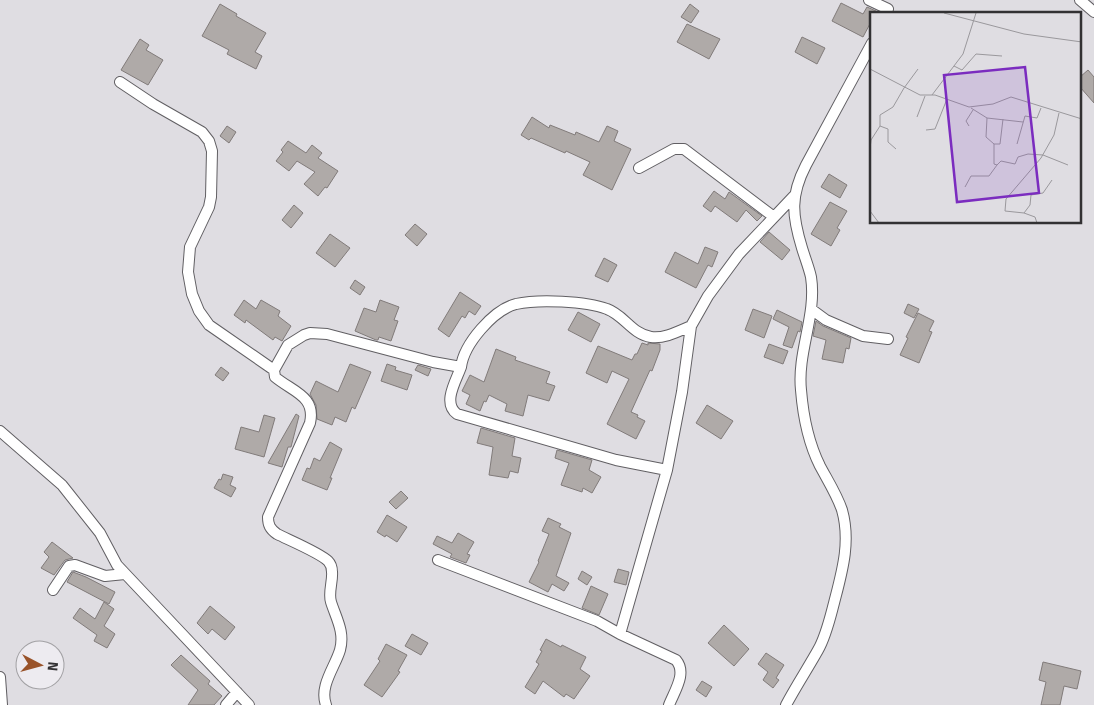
<svg xmlns="http://www.w3.org/2000/svg" width="1094" height="705" font-family="'Fira Sans',sans-serif">
<style>
.building{fill:#afaaa8;stroke:#817b7a}
.lines{fill:none;stroke-linecap:round;stroke-linejoin:round}
.street-casing{stroke:#615f63;stroke-width:12}
.street{stroke:#fff;stroke-width:10}
.inset-road{fill:none;stroke:#9a989c;stroke-width:1}
.view{fill:#7b2cbf;fill-opacity:0.15;stroke:#7b2cbf;stroke-width:2.5}
.inset-edge{fill:none;stroke:#323133;stroke-width:2.5}
</style>
<rect width="100%" height="100%" fill="#dfdde2"/>
<path class="building" d="M841 3 863 14 867 7 876 11 875 14H872V20L863 37 832 21Z
M220 4 237 14 236 16 266 33 255 52 262 56 256 69 227 54 229 50 202 36Z
M690 4 699 11 691 23 681 17Z
M687 24 720 39 709 59 677 42Z
M802 37 825 48 817 64 795 52Z
M140 39 149 45 146 50 163 60 148 85 121 70Z
M1088 70 1094 77V103L1080 87V77Z
M532 117 549 128 550 125 575 135 576 132 599 142 607 126 618 131 614 141 631 149 612 190 583 175 590 162 566 151 565 153 531 138 529 140 521 135Z
M227 126 236 132 229 143 220 136Z
M288 141 306 153 312 145 322 153 318 158 338 171 327 188 325 187 318 196 304 184 315 172 297 161 289 171 276 161 283 152 281 150Z
M829 174 847 185 840 198 821 187Z
M714 191 725 199 729 192 762 216 757 221 746 210 737 222 715 206 711 212 703 206Z
M830 202 847 211 837 228 840 230 831 246 811 234Z
M294 205 303 213 291 228 282 220Z
M415 224 427 234 417 246 405 235Z
M769 232 790 250 782 260 760 242Z
M330 234 350 248 335 267 316 253Z
M705 247 718 252 712 267 708 265 696 288 665 272 675 252 698 264Z
M604 258 617 265 608 282 595 276Z
M355 280 365 287 360 295 350 288Z
M460 292 481 306 475 315 469 311 465 318 462 316 449 337 438 329Z
M244 300 256 309 261 300 280 311 278 316 291 326 282 341 275 337 273 340 246 320 245 323 234 315Z
M380 300 399 307 394 320 398 321 391 341 379 337 378 340H376L355 331 364 308 376 312Z
M908 304 919 309 914 318 904 313Z
M753 309 772 316 764 338 745 330Z
M777 310 802 322 800 332 798 331 792 348 783 345 789 327 773 319Z
M578 312 600 324 591 342 568 330Z
M918 313 934 321 929 331 932 332 919 363 900 355 908 338 906 337Z
M816 321 823 326 851 338 849 349 846 348 843 363 822 359 826 340 813 336Z
M642 343 648 345V343L660 344V350L652 371 650 370 631 412 638 415 637 417 645 421 636 439 607 424 629 379 612 371 607 383 586 373 598 346 632 360 635 354H637Z
M769 344 788 351 783 364 764 357Z
M496 349 516 357 515 360 550 372 546 383 555 386 549 401 528 395 523 416 505 411 507 404 489 395 486 402 484 401 480 411 466 404 470 395 462 391 470 375 484 382Z
M350 364 371 372 355 409 352 407 346 422 335 417 332 425 317 419 316 405 310 394 316 381 338 392Z
M387 364 396 367 395 370 412 375 407 390 381 381Z
M418 365 431 369 428 376 415 370Z
M221 367 229 373 223 381 215 375Z
M707 405 733 421 721 439 696 423Z
M296 414 299 416 291 447H288L282 467 268 463Z
M264 415 275 418 264 457 235 449 241 427 259 432Z
M481 428 515 438 512 456 521 458 518 473 510 471 508 478 489 475 493 447 477 443Z
M330 442 342 449 330 478H332L327 490 302 480 307 468 310 469 314 458 320 461Z
M557 450 592 460 589 470 601 477 592 493 583 488 582 492 561 485 569 463 555 458Z
M223 474 233 477 230 485 236 488 231 497 214 488 219 479 221 480Z
M401 491 408 498 396 509 389 502Z
M387 515 407 527 397 542 386 535 385 537 377 532Z
M548 518 561 524 559 527 571 533 556 576 569 583 564 591 552 584 548 592 529 582 539 562 538 561 549 534 542 531Z
M458 533 474 542 467 554 470 555 466 563 450 557 452 554 433 544 437 536 452 543Z
M52 542 73 558 65 560 54 575 41 568 49 557 44 552Z
M618 569 629 572 626 585 614 582Z
M582 571 592 577 587 585 578 579Z
M73 572 86 577 115 592 109 604 67 582Z
M591 586 608 594 599 615 582 608Z
M104 602 114 609 104 626 115 634 107 648 94 641 97 635 73 618 80 608 95 619Z
M210 606 235 627 225 640 212 629 208 634 197 623Z
M724 625 749 649 734 666 708 643Z
M412 634 428 643 421 655 405 646Z
M546 639 561 647 562 645 586 657 580 669 590 676 574 699 566 694 564 697 543 681 535 694 525 687 539 664 536 662 542 651 540 650Z
M386 644 407 655 398 671 400 672 382 697 364 685 380 661 378 659Z
M766 653 784 665 776 678 779 680 773 688 763 680 768 672 758 664Z
M181 655 210 681 208 684 222 696 214 705H188L198 690 171 665Z
M1043 662 1081 671 1077 689 1064 686 1060 705H1041L1046 682 1039 680Z
M702 681 712 687 706 697 696 690Z"/>
<g class="lines">
<g class="street-casing">
<path id="street" d="M869 0 888 9
M1080 0 1094 12
M120 82 153 104 202 132 209 141 212 151 211 197 209 207 190 247 188 272 192 294 199 311 209 325 274 370
M639 168 674 149H684L774 217
M811 309 826 320 863 336 888 339
M461 367C456 381 442 403 457 414L616 460 667 470
M0 431 62 485 100 533 117 565 249 705
M438 560 597 621 620 634 676 660C687 673 675 690 669 705
M53 590 69 566 75 565 105 576 125 574
M620 634 667 470 682 392 691 326 708 296 739 254 794 196
M0 677 2 705
M226 705 237 692
M326 705C319 686 335 667 340 650 345 632 336 618 331 602 328 593 333 581 332 572 332 567 331 564 328 561 320 553 289 540 277 534 270 529 268 525 268 517L310 423C316 396 293 392 275 377L274 370 288 345 304 335 310 333 327 334 433 362 461 367C464 344 493 310 516 304 538 299 586 301 607 309 624 315 632 334 651 337 664 339 679 331 691 326
M786 705C796 686 808 668 818 650 826 636 830 618 834 603 842 572 851 542 842 510 837 495 828 481 820 466 809 444 803 415 801 390 797 352 817 315 811 277 809 268 805 258 802 248 792 215 790 196 806 165L872 43"/>
</g>
<use href="#street" class="street"/>
</g>
<g transform="translate(870 12)">
<rect width="211" height="211" fill="#dfdde2"/>
<path class="inset-road" d="M74 1 154 22 212 30M84 54 92 58 106 42 132 44M0 57 50 83H65L99 95 123 92 141 85 212 107M34 76 48 57M62 83 93 42 106 1M101 96 117 106 153 110M47 105 55 84M117 106 116 125 124 132V152L127 153 131 149 145 152 148 145 158 142 173 143 198 153M10 114 18 117V130L26 137M99 114 96 109 103 98M56 118 65 117 77 87M124 132H130L133 107M147 132 155 104 167 106 171 96M0 137 1 128 10 114V103L23 95 34 76M95 175 101 164H119L127 153M0 199 9 211M154 201 160 193 161 183 173 181 182 168M167 211 165 205 154 201 135 199 136 187 171 146 184 123 189 101"/>
<path class="view" d="M155 55 169 181 87 190 74 63Z"/>
<rect width="211" height="211" class="inset-edge"/>
</g>
<g transform="translate(40 665) rotate(96)"><circle r="24" fill="#edebf0" stroke="#a2a1a4"/>
<path d="M0-4L9 19L0 12L-9 19Z" fill="#99532a"/>
<text y="-8" font-size="14" font-weight="bold" text-anchor="middle" fill="#323133">N</text>
</g>
</svg>
